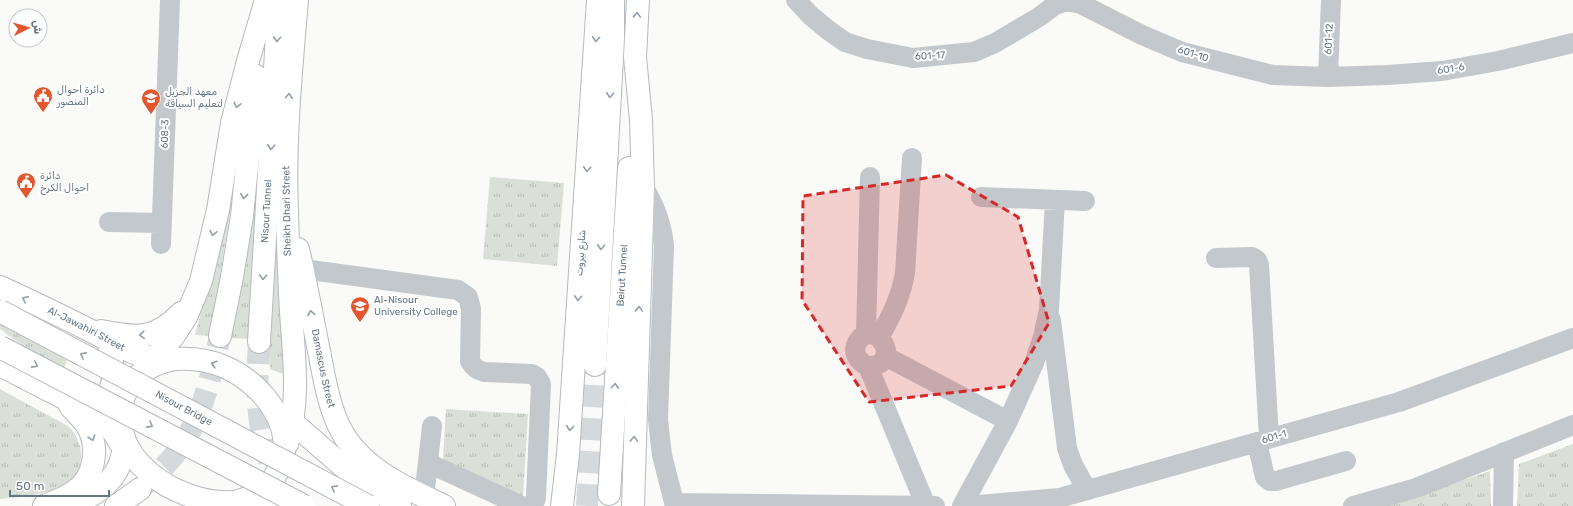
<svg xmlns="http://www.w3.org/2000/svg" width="1573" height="506" font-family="Rubik,Vazirmatn,sans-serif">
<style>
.grass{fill:url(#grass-tufts)}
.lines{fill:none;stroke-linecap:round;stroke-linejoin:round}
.major-tunnel{stroke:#d5d9db;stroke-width:22;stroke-dasharray:22 11;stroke-linecap:butt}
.major-casing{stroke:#b5babe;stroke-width:24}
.minor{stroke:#c3c8cc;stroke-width:20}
.major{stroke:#fff;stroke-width:22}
.major-bridge-casing{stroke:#b5babe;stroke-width:24;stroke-linecap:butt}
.major-bridge{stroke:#fff;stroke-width:22}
.oneway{stroke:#939fa8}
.marked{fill:#d62828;fill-opacity:0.2;stroke:#d62828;stroke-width:3;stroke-dasharray:8 5;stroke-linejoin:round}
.labels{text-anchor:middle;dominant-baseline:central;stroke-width:4;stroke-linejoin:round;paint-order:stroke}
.street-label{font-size:10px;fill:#657683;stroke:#fff}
.poi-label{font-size:10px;fill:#657683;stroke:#fff;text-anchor:start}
</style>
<defs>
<pattern id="grass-tufts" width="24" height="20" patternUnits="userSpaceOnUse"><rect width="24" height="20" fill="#dadfd7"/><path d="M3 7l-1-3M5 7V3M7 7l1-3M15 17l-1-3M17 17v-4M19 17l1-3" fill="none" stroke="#b4b9b4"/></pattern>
</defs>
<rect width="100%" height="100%" fill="#fafaf8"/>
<path class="grass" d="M282 136 286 375 270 369 268 345Z
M236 173 211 336 195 335Z
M258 176 248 339 231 338Z
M490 177 564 183 557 266 483 259Z
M4 318 70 352 62 374 0 329V325Z
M0 389C15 397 30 406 46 414 54 419 65 423 72 430 78 438 82 449 81 459 76 495 28 496 0 499Z
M446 409 528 414 523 497 443 460Z
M1573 444V506H1517L1519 464Z
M1490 471 1491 506H1386Z"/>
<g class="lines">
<path class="major-tunnel" d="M259 342C257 373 256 404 262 434 264 445 268 456 271 467
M140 489C154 477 168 464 179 449 203 416 211 376 220 336
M587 506 595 365"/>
<g class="major-casing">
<g id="major">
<path id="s1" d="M298 249C306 283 312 317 319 351 324 377 329 409 342 432 348 443 357 453 366 461 389 481 417 493 444 506"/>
<path id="s2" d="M0 287C28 300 56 313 83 327 111 340 134 359 165 359"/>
<path d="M101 331C136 338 155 341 181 313"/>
<path d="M220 336 232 277 242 216 256 76"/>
<path id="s3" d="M259 342 279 0"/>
<path d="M175 359C192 358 209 360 225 367 264 384 303 433 275 476 266 490 250 499 233 502 177 506 100 455 125 394 134 373 154 363 175 359Z"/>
<path d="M0 365 97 415 109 425 122 446"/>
<path d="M595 365 613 39V0"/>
<path d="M145 368 173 337 186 317 201 281 218 210 232 123 248 61 266 0"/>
<path d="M84 403C114 406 118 375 109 353"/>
<path d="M284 415 346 469 400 506"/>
<path d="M287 444C300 401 294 356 291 312 289 278 288 245 287 212 284 141 291 71 297 0"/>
<path id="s4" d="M609 494 629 168"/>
<path d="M240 502 256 501 285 506"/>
<path d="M44 506C54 502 66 498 75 491 95 477 99 448 88 427 84 420 76 413 70 406"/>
<path d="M71 506C102 492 125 475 124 438"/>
<path d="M116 506 140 489"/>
<path d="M562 506 568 454 598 0"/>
<path d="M633 506 643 186 641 120 635 57 638 0"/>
</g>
</g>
<path class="minor" d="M796 0 811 16 828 30 845 42 867 49 913 58 974 52 995 43 1039 17 1055 5 1067 1 1081 4 1142 35 1182 52 1273 75 1328 77 1388 75 1442 71 1498 61 1573 43
M1328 77 1331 0
M643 186C655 205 662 223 664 246L658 420 662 455 675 506
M981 197 1085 201
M109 222 161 223
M161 244 170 0
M1216 258 1252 257 1257 260 1259 265 1269 438
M303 269 458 290 468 297 471 309 470 361C474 368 477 370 484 372L532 374 537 377 541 384 536 497 535 501 530 506
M1051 320 1067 448 1073 465 1087 490
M866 335 870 177
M879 337C892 316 901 297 905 273L912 158
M885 356 1008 421
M868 366C905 365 876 316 858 341 851 352 858 362 868 366L926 506
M1257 442 1265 477 1270 481H1276L1346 461
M428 463 522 506
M424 497 432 426
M674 503 935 506
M962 506 1008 421 1034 363 1043 337 1049 310 1055 200
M968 506 1059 498 1399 402 1573 338
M1353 506 1416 488 1573 425
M1503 506 1504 452"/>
<use href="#major" class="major"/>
<g class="major-bridge-casing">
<g id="major-bridge">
<path id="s5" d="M0 311 368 506"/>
<path d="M0 347 304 506"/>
</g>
</g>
<use href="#major-bridge" class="major-bridge"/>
</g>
<defs><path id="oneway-chevron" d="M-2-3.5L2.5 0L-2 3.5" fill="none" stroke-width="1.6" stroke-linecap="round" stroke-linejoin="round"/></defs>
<g class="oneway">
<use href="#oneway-chevron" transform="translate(637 15) rotate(-88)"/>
<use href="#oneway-chevron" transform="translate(277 39) rotate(93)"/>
<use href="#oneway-chevron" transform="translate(596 39) rotate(94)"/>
<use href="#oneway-chevron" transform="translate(610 95) rotate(93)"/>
<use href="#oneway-chevron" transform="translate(289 96) rotate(-86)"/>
<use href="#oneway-chevron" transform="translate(237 105) rotate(104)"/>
<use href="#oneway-chevron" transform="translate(271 147) rotate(93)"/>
<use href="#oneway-chevron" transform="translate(587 169) rotate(94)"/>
<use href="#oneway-chevron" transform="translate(244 196) rotate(96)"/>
<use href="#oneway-chevron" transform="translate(213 233) rotate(103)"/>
<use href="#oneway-chevron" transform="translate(601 247) rotate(93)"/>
<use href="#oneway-chevron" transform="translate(263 277) rotate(93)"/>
<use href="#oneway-chevron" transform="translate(578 298) rotate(94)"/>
<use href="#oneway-chevron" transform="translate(25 299) rotate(-154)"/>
<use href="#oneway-chevron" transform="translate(639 309) rotate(-88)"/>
<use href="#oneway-chevron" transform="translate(311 313) rotate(-101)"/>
<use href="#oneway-chevron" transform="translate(142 335) rotate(176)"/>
<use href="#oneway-chevron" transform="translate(83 355) rotate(-152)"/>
<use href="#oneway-chevron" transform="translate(214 364) rotate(-163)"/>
<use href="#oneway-chevron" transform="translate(35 365) rotate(28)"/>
<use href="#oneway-chevron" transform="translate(615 386) rotate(-86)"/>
<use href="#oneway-chevron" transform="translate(150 425) rotate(28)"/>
<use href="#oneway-chevron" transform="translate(570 428) rotate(94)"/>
<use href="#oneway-chevron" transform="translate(92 438) rotate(71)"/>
<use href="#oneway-chevron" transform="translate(634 439) rotate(-88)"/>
<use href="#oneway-chevron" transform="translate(334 488) rotate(-152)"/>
</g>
<path class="marked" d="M946 175 1018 217 1049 323 1011 386 869 402 802 300 803 196Z"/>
<defs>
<g id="civic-pin" transform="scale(1)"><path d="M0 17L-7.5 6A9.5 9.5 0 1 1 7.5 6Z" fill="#e4572e" stroke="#fff"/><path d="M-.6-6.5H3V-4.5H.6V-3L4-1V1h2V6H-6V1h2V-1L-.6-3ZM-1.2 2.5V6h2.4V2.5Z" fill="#fff"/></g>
<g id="school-pin" transform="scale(1)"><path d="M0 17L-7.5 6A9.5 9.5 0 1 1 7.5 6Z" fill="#e4572e" stroke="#fff"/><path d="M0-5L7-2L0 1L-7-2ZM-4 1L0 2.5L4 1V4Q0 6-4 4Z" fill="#fff"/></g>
<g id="university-pin" transform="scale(1)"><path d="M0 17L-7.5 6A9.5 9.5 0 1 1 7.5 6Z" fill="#e4572e" stroke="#fff"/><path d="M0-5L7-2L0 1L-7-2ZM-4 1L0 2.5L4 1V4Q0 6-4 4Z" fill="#fff"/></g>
</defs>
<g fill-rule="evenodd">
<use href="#civic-pin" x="43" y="96"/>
<use href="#school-pin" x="151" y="98"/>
<use href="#civic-pin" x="26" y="182"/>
<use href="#university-pin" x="360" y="306"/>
</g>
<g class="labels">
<g class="street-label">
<text transform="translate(1329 39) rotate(-87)">601-12</text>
<text transform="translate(1193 54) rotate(17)">601-10</text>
<text transform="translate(930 56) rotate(-3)">601-17</text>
<text transform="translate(1451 69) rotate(-9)">601-6</text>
<text transform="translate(165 134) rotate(-88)">608-3</text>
<text stroke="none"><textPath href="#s3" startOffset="131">Nisour Tunnel</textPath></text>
<text transform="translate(287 211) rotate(-91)">Sheikh Dhari Street</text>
<text transform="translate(581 253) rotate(-86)">شارع بيروت</text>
<text stroke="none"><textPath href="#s4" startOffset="219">Beirut Tunnel</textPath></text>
<text stroke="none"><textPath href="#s2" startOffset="96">Al-Jawahiri Street</textPath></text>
<text stroke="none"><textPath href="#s1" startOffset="122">Damascus Street</textPath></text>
<text stroke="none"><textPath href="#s5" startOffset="208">Nisour Bridge</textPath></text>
<text transform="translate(1274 437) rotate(-17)">601-1</text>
</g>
<g class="poi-label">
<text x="57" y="90">دائرة احوال<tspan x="57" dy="12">المنصور</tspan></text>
<text x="165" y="92">معهد الجزيل<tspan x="165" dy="12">لتعليم السياقة</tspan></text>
<text x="40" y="176">دائرة<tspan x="40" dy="12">احوال الكرخ</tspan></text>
<text x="374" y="300">Al-Nisour<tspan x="374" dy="12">University College</tspan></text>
</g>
</g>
<g transform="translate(28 28) rotate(85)"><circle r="19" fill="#ffffff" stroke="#c1c8cd"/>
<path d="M0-3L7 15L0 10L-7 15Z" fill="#e4572e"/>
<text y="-6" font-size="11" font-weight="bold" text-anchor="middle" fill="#657683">ش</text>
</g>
<path d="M10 490v6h99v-6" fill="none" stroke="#657683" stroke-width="2"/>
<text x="16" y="490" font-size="12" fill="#657683" stroke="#ffffff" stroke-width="3" paint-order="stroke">50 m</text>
</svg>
